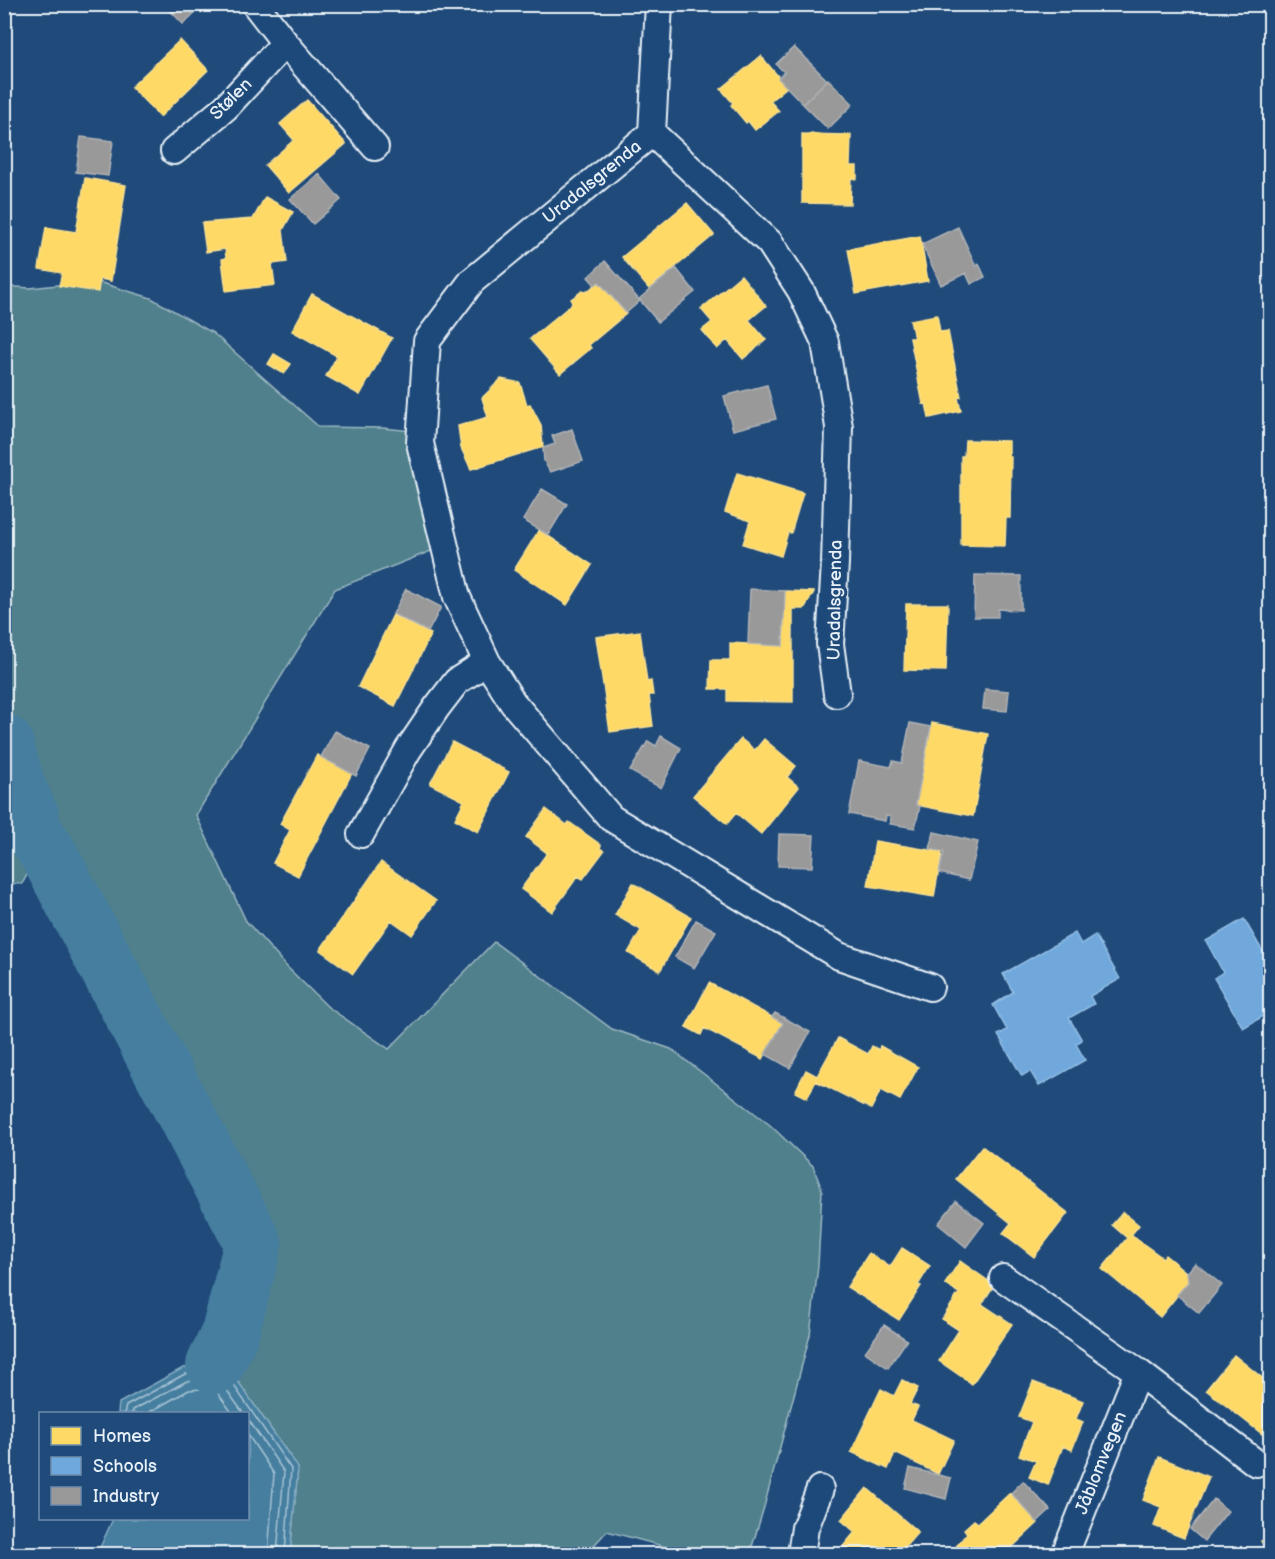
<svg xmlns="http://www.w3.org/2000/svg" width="1275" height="1559" font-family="'Balsamiq Sans',sans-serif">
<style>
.green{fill:#50808b;stroke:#9cb8c2;stroke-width:1.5}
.water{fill:#457e9f;stroke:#86acc3;stroke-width:1.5}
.homes{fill:#ffd966;stroke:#f8e092;stroke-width:1.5}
.schools{fill:#6fa8dc;stroke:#93bee4;stroke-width:1.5}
.industry{fill:#999;stroke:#b1b3b6;stroke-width:1.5}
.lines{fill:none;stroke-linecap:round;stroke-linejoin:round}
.shore{stroke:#a7c3d4;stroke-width:1.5}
.river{stroke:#457e9f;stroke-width:58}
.minor-casing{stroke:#e8f1f8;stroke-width:30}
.minor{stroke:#1f4a7a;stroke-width:26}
.labels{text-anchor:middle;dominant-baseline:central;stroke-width:6;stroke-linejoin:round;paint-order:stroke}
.street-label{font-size:18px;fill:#e8f1f8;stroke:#1f4a7a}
</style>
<rect width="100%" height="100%" fill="#1f4a7a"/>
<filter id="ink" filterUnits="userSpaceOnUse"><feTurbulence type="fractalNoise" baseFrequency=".0167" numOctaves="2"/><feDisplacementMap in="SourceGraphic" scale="12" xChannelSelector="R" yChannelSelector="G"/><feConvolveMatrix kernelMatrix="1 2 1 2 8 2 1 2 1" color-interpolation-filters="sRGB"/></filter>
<g filter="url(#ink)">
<path class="green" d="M95 281 151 298 213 333 319 427 382 428 413 431 436 549 335 589 196 815 246 921 287 967 328 1007 389 1049 494 942 612 1029 671 1049 770 1125 813 1166 822 1190 818 1266 810 1335 764 1507 751 1550H677L607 1531 586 1554H290L298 1468 226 1364 215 1365 230 1333 253 1243 49 856 27 875 22 884 5 883 4 286 30 288Z"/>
<path class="water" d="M226 1364 298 1468 290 1554H97L113 1519 248 1518V1414L118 1413 119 1403 183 1368Z"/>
<path class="homes" d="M180 40 208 70 160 117 131 87Z
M761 56 787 87 770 101 779 111 755 130 748 121 746 123 731 105 733 103 721 89Z
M307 100 346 144 289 193 265 165 294 140 280 124Z
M802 134 851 135 850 166H857V179L851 178 850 204 802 203Z
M85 178 126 185 111 281 100 279 98 292 59 286 62 273 39 269 46 227 76 232Z
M265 197 293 212 283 230 287 262 272 264 275 285 226 291 222 259 226 258 225 249 206 252 202 223 253 219Z
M687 203 714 235 649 289 622 257Z
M920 236 928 281 856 294 848 249Z
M741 275 766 306 749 320 766 340 743 359 727 340 717 349 702 330 712 322 701 309Z
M599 282 626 314 589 345 591 348 560 374 530 339 572 304 571 299 582 291 586 292Z
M312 294 392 338 360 395 326 376 337 356 292 331Z
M937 315 940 332 948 331 961 397 958 398 961 411 929 418 926 403 923 404 910 338H914L910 320Z
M274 354 291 364 284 374 268 364Z
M501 379 520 383 527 405 530 404 541 425 543 447 471 469 461 448 458 426 488 417 482 398Z
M965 440 1009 441V457H1011L1010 518H1006L1005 546 961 545V456H964Z
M737 473 803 493 791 533 788 532 781 556 743 544 750 521 725 512Z
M539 530 592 565 567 605 514 570Z
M785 591 814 592 804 609H793V702L727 701V689H710L711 660H730V643L783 646Z
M906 604H948L946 671 904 670Z
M393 615 431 634 395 706 358 687Z
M640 631 647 682 651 681 653 695H649L653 726 610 732 596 637Z
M932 723 988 734 973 816 916 805Z
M741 739 755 750 764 739 796 766 787 777 799 787 761 834 736 813 727 824 693 796Z
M452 742 509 772 478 832 455 819 464 801 430 784Z
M317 755 352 773 298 876 273 863 290 830 280 824Z
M546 809 567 825 569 822 601 845 600 848 604 851 583 879 578 876 552 912 521 889 547 853 526 837Z
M875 841 942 852 934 897 868 886Z
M381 862 436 901 412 935 391 920 353 974 320 950Z
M633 883 691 917 660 971 628 953 641 930 615 915Z
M709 983 783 1023 763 1059 704 1028 701 1035 686 1027Z
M838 1038 868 1054 872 1046 879 1050 880 1046 918 1067 900 1100 881 1090 871 1109 816 1081 807 1098 795 1092 806 1070 817 1076Z
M982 1146 1068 1213 1034 1257 1003 1233 1011 1223 956 1179Z
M1123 1212 1139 1225 1131 1235 1163 1258 1165 1255 1187 1273 1188 1282 1160 1317 1102 1269 1127 1238 1112 1225Z
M902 1248 930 1266 918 1285 921 1286 899 1320 847 1287 869 1253 890 1267Z
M960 1261 994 1285 982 1304 1012 1324 972 1384 939 1361 959 1330 942 1319 959 1293 945 1284Z
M1234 1355 1270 1384V1424L1262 1434 1206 1390Z
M902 1380 918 1388 910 1404 918 1407 912 1420 954 1440 938 1474 895 1453 888 1469 851 1452 881 1389 894 1396Z
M1033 1382 1083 1401 1076 1419 1083 1422 1072 1450 1063 1446 1048 1485 1029 1477 1036 1461 1019 1455 1032 1422 1019 1417Z
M1159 1457 1209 1477 1184 1538 1154 1526 1161 1507 1143 1500Z
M867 1488 918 1532 899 1554H847L841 1549 855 1532 841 1520Z
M1010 1493 1038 1523 1005 1554H961L955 1548 967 1533 964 1529 974 1520 978 1523Z
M1270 1536V1554H1264L1262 1550 1265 1548 1261 1541Z"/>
<path class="schools" d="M1244 919 1270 964V1012L1243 1028 1214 978 1223 972 1206 941Z
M1075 933 1081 944 1095 935 1120 979 1090 996 1094 1004 1069 1018 1082 1040 1076 1044 1085 1060 1039 1086 1030 1071 1022 1076 998 1035 1007 1030 993 1005 1013 992 1003 974Z"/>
<path class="industry" d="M164 4H203V5L183 24Z
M794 47 827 80 803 104 778 78 784 72 776 64Z
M828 79 853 104 828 129 803 104Z
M81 137 113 141 108 176 76 172Z
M319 174 341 200 313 224 290 199Z
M958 227 976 266 979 264 985 277 971 284 966 273 941 285 922 244Z
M605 261 640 301 626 313 599 282 595 285 588 277Z
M676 268 695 292 658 322 639 299Z
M767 385 776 419 733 430 724 396Z
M572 429 583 461 550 472 544 461 543 448 555 444 552 436Z
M542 489 567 504 548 535 523 520Z
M975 575 1021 576V610L998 609V617H974Z
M406 589 441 607 428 632 393 614Z
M750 589 785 591 783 646 748 644Z
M985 689 1009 691 1007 711 983 709Z
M910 723 931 727 916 805 920 806 915 828 890 824 891 817 886 816 885 821 849 814 859 761 891 767 893 761 902 763Z
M335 731 370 749 356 776 321 757Z
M661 736 681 748 661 788 630 771 648 741 656 746Z
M934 832 978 842 969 880 939 873 944 852 930 849Z
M779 834 814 835 812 867 778 866Z
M696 920 716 931 694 968 675 957Z
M775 1013 810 1032 790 1068 765 1054 783 1023 772 1017Z
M956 1201 984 1223 966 1247 938 1224Z
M1195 1263 1222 1285 1199 1313 1177 1295 1188 1282 1187 1273Z
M884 1325 907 1340 888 1368 865 1352Z
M910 1468 951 1478 946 1499 905 1488Z
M1023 1481 1050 1510 1037 1522 1011 1493Z
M1214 1499 1228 1511 1204 1541 1190 1529Z"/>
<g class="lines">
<path class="shore" d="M124 1414 126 1406 185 1374 224 1371 291 1469 285 1554
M132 1414 133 1410 187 1381 218 1378 244 1414
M146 1414 189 1390 214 1388 233 1414
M248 1419 284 1472 277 1554
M248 1435 274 1474 268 1554"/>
<path class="river" d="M4 743 16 785 30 816 31 827 49 855 253 1243 230 1333 215 1365"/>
<g class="minor-casing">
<path id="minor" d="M255 4 285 43 375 147
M652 133 472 281 427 341 420 443 457 597 487 662 513 703 611 818 839 956 930 987
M652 133 770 243 801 291 825 342 839 427 835 563 830 644 837 694
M652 133 659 4
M174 151 226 107 285 43
M361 834 408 750 437 707 457 681 487 662
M1003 1278 1138 1372 1256 1463
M801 1554 805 1528 820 1489
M1065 1554 1138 1372"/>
</g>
<use href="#minor" class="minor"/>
</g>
</g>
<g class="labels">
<g class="street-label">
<text transform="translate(231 99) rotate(-45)">Stølen</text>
<text transform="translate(592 182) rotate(-39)">Uradalsgrenda</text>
<text transform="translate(835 600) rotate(-89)">Uradalsgrenda</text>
<text transform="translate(1101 1463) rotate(-68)">Jåblomvegen</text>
</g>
</g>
<rect width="1275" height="1559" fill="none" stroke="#1f4a7a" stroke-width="24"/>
<rect x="12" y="12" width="1251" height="1535" fill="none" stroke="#e8f1f8" stroke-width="2" filter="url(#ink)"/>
<rect x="39" y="1412" width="210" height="108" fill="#1f4a7a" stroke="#6f8dac" stroke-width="1.5"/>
<rect x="51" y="1427" width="30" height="18" fill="#ffd966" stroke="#6f8dac" stroke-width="1.5"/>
<text x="93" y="1442" font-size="18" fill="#e8f1f8">Homes</text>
<rect x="51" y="1457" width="30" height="18" fill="#6fa8dc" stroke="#6f8dac" stroke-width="1.5"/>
<text x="93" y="1472" font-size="18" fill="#e8f1f8">Schools</text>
<rect x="51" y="1487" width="30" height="18" fill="#999999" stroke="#6f8dac" stroke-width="1.5"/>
<text x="93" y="1502" font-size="18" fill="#e8f1f8">Industry</text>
</svg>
